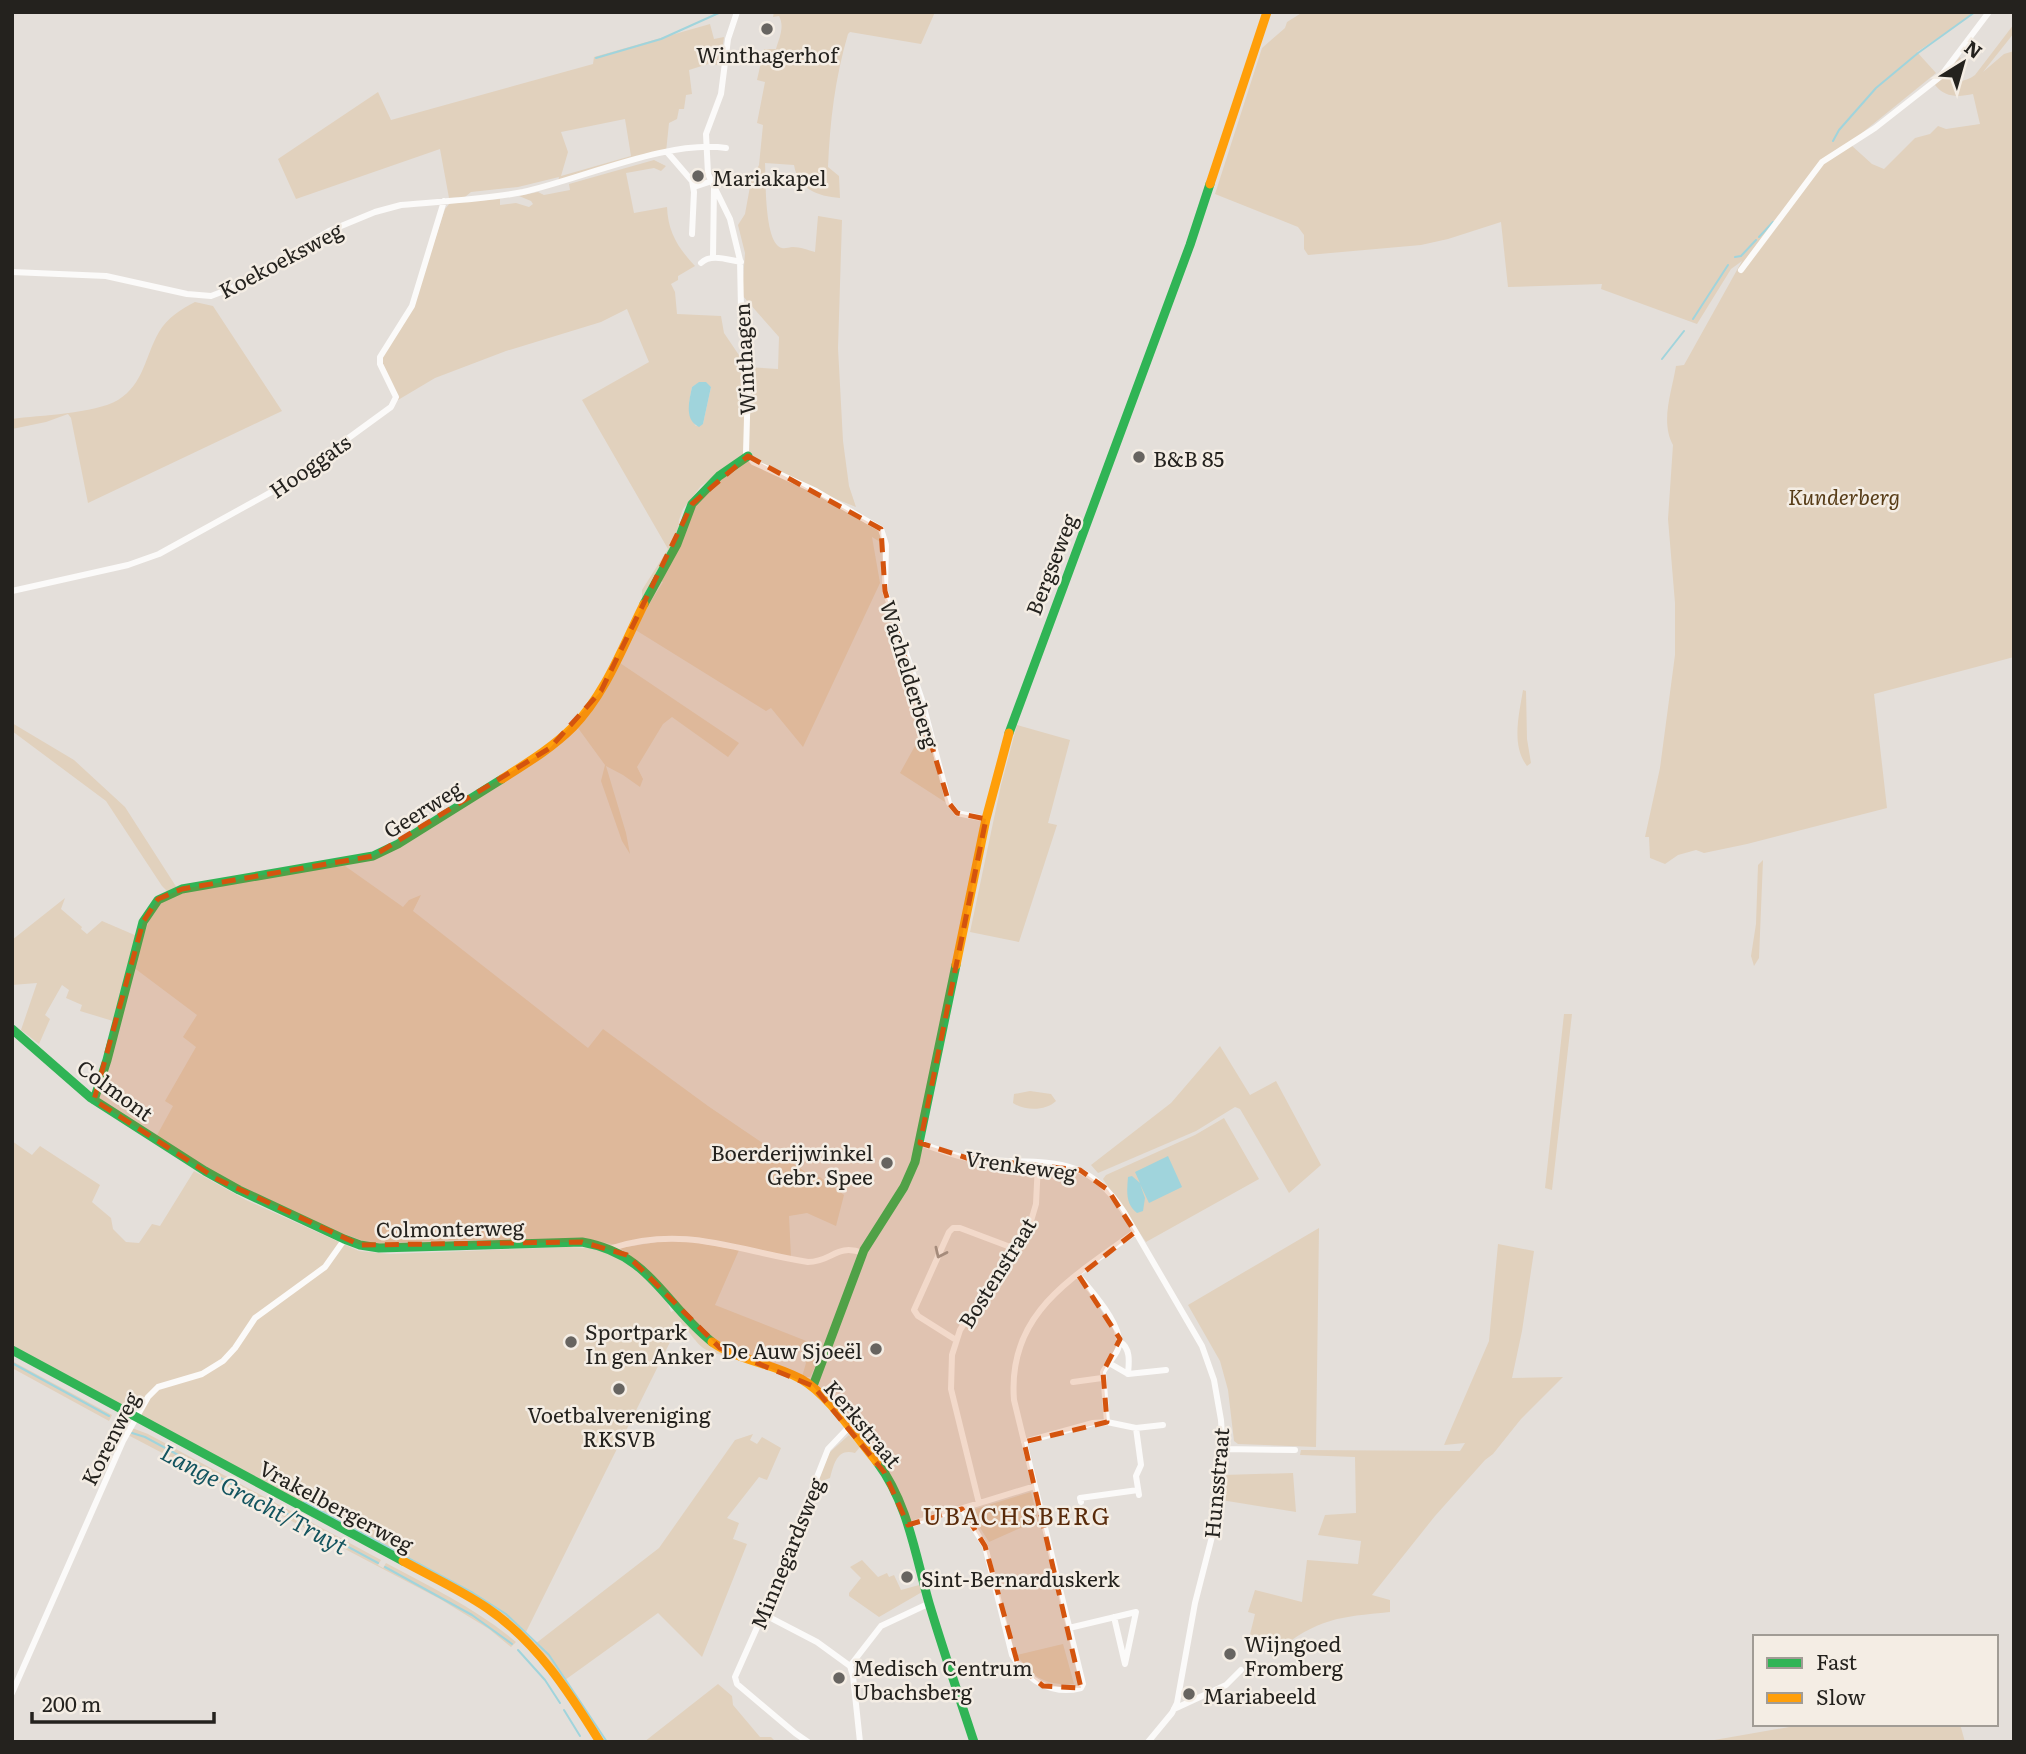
<svg xmlns="http://www.w3.org/2000/svg" width="2026" height="1754" font-family="Literata,serif">
  <style>
    .green { fill: #e1d1bd; fill-rule: evenodd }
    .water { fill: #a0d4dc }
    .lines { fill: none; stroke-linecap: round; stroke-linejoin: round }
    .stream { stroke: #a0d4dc; stroke-width: 2 }
    .street { stroke: #fbfaf9; stroke-width: 6 }
    .fast { stroke: #30b455; stroke-width: 9 }
    .slow { stroke: #ff9f0a; stroke-width: 9 }
    .oneway { stroke: #9a9996 }
    .marked { fill: #d4540e; fill-opacity: 0.2; stroke: #d4540e; stroke-width: 5; stroke-dasharray: 14 9; stroke-linejoin: round }
    .poi-dot { fill: #676460; stroke: #f4ede4; stroke-width: 2.5 }
    .labels { text-anchor: middle; dominant-baseline: central; stroke-width: 5; stroke-linejoin: round; paint-order: stroke }
    .poi-label { font-size: 21px; fill: #24221e; stroke: #f4ede4; text-anchor: start }
    .street-label { font-size: 21px; fill: #24221e; stroke: #f4ede4 }
    .park-label { font-size: 21px; font-style: italic; fill: #573c17; stroke: #f4ede4 }
    .water-label { font-size: 23px; font-style: italic; fill: #13545f; stroke: #f4ede4 }
    .quarter-label { font-size: 24px; letter-spacing: 2px; fill: #592b0b; stroke: #f4ede4 }
  </style>
  <rect width="100%" height="100%" fill="#e4dfda"/>
  <path class="green" d="M774,12h161l-14,32 -71,-12 -2,2c-13,44 -18,87 -20,133l11,9 1,22c-23,-2 -42,-9 -46,-33l-29,-2c1,16 -1,81 17,85 3,1 7,-1 11,-1 7,0 15,3 22,5l3,-36 24,4 -4,128 5,93 6,45 7,21 -45,-18 70,39 1,15 -10,-6 8,46 -77,164 -32,-39 -5,3 -132,-82 29,-47 -4,-3 31,-66 18,-32 -7,5 -18,23 -4,11 -1,15 -36,63v-8l26,-41 -86,-149 67,-38 -22,-53 -26,13 -95,29 -71,27 -37,22 -17,-35 3,-13 27,-40 34,-103 5,-6 50,-4v6l16,-2 13,4 4,-3 -2,-3 -12,-5 19,-4 6,3 26,-5 -1,-6 85,-24 12,6 -5,5 -7,-3 -28,5 8,40 33,-6c1,25 11,41 28,59l-17,10v4l-7,4 4,8 2,22 44,2 3,17 23,34 31,2 1,-32 -37,-42 3,-42 -7,-28 7,-11 6,-33 8,-16 4,-40 -6,-2 8,-41 -8,-2 7,-31h12c3,-11 9,-22 3,-33l-6,1zM700,382l11,5 -8,37 -7,2c-10,-12 -7,-24 -4,-39z
    M1303,12h673l-59,40 19,21 -74,60 -11,12 21,19 12,5 31,-31 15,-4 8,-8 8,3 34,-5 -7,-30c-14,3 -28,4 -38,-9l25,-28 2,5 -14,16c10,5 19,3 27,-3l39,-51v9l-31,39 21,-18 10,-3v606l-140,37 13,114 -140,36 -43,9 -8,-3 -18,5 -13,9 -15,-6 -1,-21h-4l15,-69 15,-113v-52l-7,-84 5,-74c-13,-23 -1,-54 3,-79l8,-1 58,-104 -11,8 -34,55 -96,-35 1,-5 -94,3 -7,-65 -53,17 -27,6 -113,10 -4,-6v-14l-6,-8 -83,-33 47,-146 23,-20 2,-6z
    M710,24l4,15 10,-2 -4,28 -12,-1 -19,6 3,24 -6,1 -2,14h-5l-2,10 -8,4 -3,29 -108,30 1,-5 -41,10 -47,5 -6,5 -16,1 -9,-49 -144,50 -18,-40 100,-67 13,28 202,-56 1,-7zM625,119l6,37 -70,20 7,-24 -7,-20z
    M195,302l18,4 69,105 -194,92 -17,-85 -3,-4 -22,8 -34,7v-10c28,-4 82,-5 106,-19 26,-16 27,-44 41,-68 8,-14 22,-23 36,-30z
    M617,661l122,82 -11,14 -56,-40 -9,7 -26,43 6,12 -3,8 -17,-12 -17,-9 20,67 4,21 -8,-13 -21,-60 4,-16 -27,-37z
    M1523,690l3,1 1,48 4,24 -4,3c-16,-21 -8,-51 -4,-76z
    M12,723l62,37 51,47 52,81 168,-22 58,41 6,-7 12,-5 -8,16 175,137 15,-19 105,77 102,69 10,2 24,18 -8,31 -29,-13 -18,3 2,42 -90,-20 -18,-2 -66,9 -25,-5h-135l-80,3 -13,-2 -31,-11 -91,-41 -86,-52 17,-31 -8,-5 31,-54 -13,-10 14,-22 -64,-48 19,-55 19,-17 -9,-9 -56,-85 -94,-70z
    M1017,725l53,15 -22,83 9,2 -38,117 -49,-10 31,-147z
    M926,726l19,76 -45,-29z
    M1763,860l-4,98 -5,8 -3,-10 5,-32 2,-59z
    M65,898l-4,11 21,18 -1,2 6,5 15,-13 35,15 -24,85 -33,-10 2,-6 -16,-7 3,-8 -7,-5 -17,30 5,4 -11,25 -18,-14 16,-47 -25,2v-45z
    M1564,1014h8l-20,176 -7,-2z
    M1220,1046l30,49 26,-14 45,84 -32,28 -49,-84 -5,-2 -39,24 -98,42 -7,-8 80,-62z
    M1030,1091l21,3 5,7c-10,10 -31,10 -43,2l1,-9z
    M1224,1118l35,61 -113,63 -43,-63 3,-4 89,-40z
    M12,1141l20,14 8,-9 60,39 -8,17 19,16 2,11 13,13 13,1 13,-19 8,2 34,-55 52,29 113,51 31,3 178,-7 33,2 17,6 21,16 29,33 3,8 4,-2 48,45c-25,-3 -27,-17 -43,-33l-155,312 -22,-18 -360,-198 -4,-10 -7,3 -120,-64z
    M1319,1228l-3,219 -78,-3 -4,-3 -6,-51 -8,-29 -32,-56z
    M676,1239l63,11 -24,55 109,43 -14,29h-8l4,-14 -5,-14 -14,-3 -1,3 -10,-1 -9,16 -50,-21 -97,-95z
    M1498,1244l36,7 -12,80 -10,47 51,-1 -42,42 -28,35 -8,6 -50,56 -63,79 18,5v12c-51,5 -72,6 -114,40l-11,-13 -19,12 9,-37 -7,-2 7,-22 47,12 5,-42 51,4 3,-23 -43,-6 7,-20 31,-2 -1,-56 -55,-2 1,-5 159,1 5,-8 -21,2 45,-104z
    M12,1361l100,54 -3,6 -97,-53z
    M132,1428l16,6 233,126 -3,5 5,3 3,-5c45,24 91,46 130,79l-5,5 -22,-18 -49,-30 -312,-164z
    M753,1434l-3,6 7,4 5,-7 19,11 -14,32 -8,-3 -32,41 12,5 -6,16 14,5 -45,113 -44,-44 -93,67 -30,-36 124,-96 76,-108z
    M849,1435l11,12 -5,6c-18,-5 -21,11 -25,25l-8,3 -3,-2 10,-26z
    M1293,1473l3,39 -75,-12 2,-25z
    M1031,1492l7,28 -49,22 -12,-19 4,-3 -3,-4 -4,2 -2,-8z
    M862,1560l16,17 9,-4 2,4 5,-2 7,15 18,-5 3,7 -43,25 -30,-21v-3l12,-15 -11,-11z
    M1063,1644l11,40c-28,2 -42,-7 -57,-29z
    M718,1684l14,12 1,9 27,32h11l5,5h-132z
    M1806,1724h154l5,18h-262z"/>
  <path class="water" d="M699,382h7l5,5 -8,37 -4,3c-15,-7 -10,-26 -7,-40z
    M1168,1156l14,31 -33,16 -9,-19 5,14 -2,13 -6,2c-12,-9 -10,-23 -9,-36l4,-1 8,7 -5,-11z"/>
  <g class="lines">
    <path class="stream" d="M596,58l65,-19 60,-27
      M1833,141l6,-11 37,-42 42,-35 57,-41
      M1759,237l14,-15
      M1735,257l6,-1 15,-16
      M1693,319l35,-54
      M1662,359l22,-28
      M12,1363l97,53
      M132,1433l13,4 233,126
      M304,1502l169,91 33,21 43,41 58,87
      M385,1567l87,48 40,29
      M518,1650l27,30 15,23
      M564,1710l16,26"/>
    <path class="street" d="M737,12l-9,27 -7,55 -15,40 2,40 22,45 10,41 1,49 7,74 -2,70 7,9 63,29 65,38 5,16 -1,46 37,109 27,103 8,10 29,6
      M667,152l25,29 2,11 -2,42
      M694,187l18,-6
      M713,257l1,-71
      M701,263c10,-10 27,-3 40,-1
      M1741,270l81,-108 53,-34 65,-51 49,-65
      M12,272l94,4 81,18 24,2 21,-8 97,-57 46,-19 26,-7c41,-4 82,-5 122,-13 58,-13 147,-53 203,-44
      M12,591l116,-26 31,-11 125,-69 107,-78 5,-10 -16,-33v-7l32,-51 32,-105
      M920,1143c15,5 31,12 47,15 67,10 114,-13 157,54l78,134 12,34 7,40 2,29 -7,72 -21,82 -18,100 -5,10 -24,29
      M612,1248c74,-23 125,3 196,14 24,0 28,-19 55,-9
      M1079,1276c12,15 47,52 39,73 -3,8 -11,15 -15,23l4,50
      M956,1340l-38,-24 -4,-6 35,-78 4,-4h7l53,20
      M1120,1342c11,6 9,21 8,32
      M1109,1363l19,11 38,-4
      M1073,1382l29,-4
      M1136,1428l5,37 -5,11 3,19
      M1024,1442l69,-19 14,-1 29,6 27,-3
      M1223,1449l72,1
      M1081,1502l-1,-4 58,-8
      M979,1503l-28,-114 1,-34 8,-25 71,-109 5,-17 2,-41
      M962,1509l23,37 27,109c15,25 39,41 69,33l2,-4 -69,-284c-7,-88 59,-122 121,-168
      M908,1525l127,-39
      M763,1614l54,28 33,24
      M1069,1628l67,-16 -11,52 -11,-47
      M850,1666l31,-40 49,-23
      M850,1666l3,10 7,66
      M12,1693l111,-252 25,-44 10,-10 44,-13 21,-13 12,-13 20,-30 70,-51 17,-24
      M1174,1709l52,-24 15,-15
      M808,1742l-13,-9 -58,-49 -2,-7 28,-63 65,-165 20,-21"/>
    <path class="fast" d="M644,604l33,-60 15,-40 27,-28 29,-20
      M1009,733l181,-488 20,-61
      M12,1029l79,69 114,73 34,19 105,49 16,6 19,3 203,-6c69,12 81,61 130,100
      M94,1100l13,-40 36,-138 15,-22 24,-11 191,-33 25,-12 104,-65
      M12,1350l391,211
      M813,1386l51,-136 40,-63 11,-25 41,-197
      M877,1462c31,41 38,92 52,141 14,47 30,93 45,139"/>
    <path class="slow" d="M1210,184l57,-172
      M502,779c25,-16 50,-31 71,-52 33,-34 50,-81 71,-123
      M956,965l30,-146 23,-86
      M712,1342c27,19 60,21 89,37 27,15 55,58 76,83
      M403,1561c27,15 58,29 84,47 50,34 82,84 113,134"/>
  </g>
  <defs><path id="oneway-chevron" d="M-2-3.5L2.5 0L-2 3.5" fill="none" stroke-width="1.6" stroke-linecap="round" stroke-linejoin="round" transform="scale(1.75)"/></defs>
  <use class="oneway" href="#oneway-chevron" transform="translate(940 1253) rotate(115)"/>
  <path class="marked" d="M748,456l133,73 4,62 64,212 8,10 29,6 -66,324 47,15 113,12 28,20 27,42 -56,44 41,63 -17,33 4,50 -83,20 57,246 -38,-2 -25,-21 -33,-119 -23,-37 -54,16 -24,-53 -71,-86 -93,-38 -93,-93 -45,-13 -222,3 -143,-66 -123,-79 49,-178 15,-23 24,-10 191,-33 177,-108 51,-57 91,-187z"/>
  <g class="poi-dot">
    <circle cx="767" cy="29" r="7"/>
    <circle cx="698" cy="176" r="7"/>
    <circle cx="1139" cy="457" r="7"/>
    <circle cx="887" cy="1163" r="7"/>
    <circle cx="571" cy="1342" r="7"/>
    <circle cx="876" cy="1349" r="7"/>
    <circle cx="619" cy="1389" r="7"/>
    <circle cx="907" cy="1577" r="7"/>
    <circle cx="1230" cy="1654" r="7"/>
    <circle cx="839" cy="1678" r="7"/>
    <circle cx="1189" cy="1694" r="7"/>
  </g>
  <g class="labels">
    <g class="poi-label">
      <text x="767" y="53" text-anchor="middle">Winthagerhof</text>
      <text x="712" y="176">Mariakapel</text>
      <text x="1153" y="457">B&amp;B 85</text>
      <text x="873" y="1151" text-anchor="end">Boerderijwinkel<tspan x="873" dy="24">Gebr. Spee</tspan></text>
      <text x="585" y="1330">Sportpark<tspan x="585" dy="24">In gen Anker</tspan></text>
      <text x="862" y="1349" text-anchor="end">De Auw Sjoeël</text>
      <text x="619" y="1413" text-anchor="middle">Voetbalvereniging<tspan x="619" dy="24">RKSVB</tspan></text>
      <text x="921" y="1577">Sint-Bernarduskerk</text>
      <text x="1244" y="1642">Wijngoed<tspan x="1244" dy="24">Fromberg</tspan></text>
      <text x="853" y="1666">Medisch Centrum<tspan x="853" dy="24">Ubachsberg</tspan></text>
      <text x="1203" y="1694">Mariabeeld</text>
    </g>
    <g class="street-label">
      <text transform="translate(280 259) rotate(-28)">Koekoeksweg</text>
      <text transform="translate(743 359) rotate(-93)">Winthagen</text>
      <text transform="translate(309 465) rotate(-35)">Hooggats</text>
      <text transform="translate(1050 564) rotate(-69)">Bergseweg</text>
      <text transform="translate(911 674) rotate(73)">Wachelderberg</text>
      <text transform="translate(422 808) rotate(-32)">Geerweg</text>
      <text transform="translate(116 1089) rotate(36)">Colmont</text>
      <text transform="translate(1021 1164) rotate(8)">Vrenkeweg</text>
      <text transform="translate(450 1227) rotate(-1)">Colmonterweg</text>
      <text transform="translate(996 1272) rotate(-58)">Bostenstraat</text>
      <text transform="translate(864 1423) rotate(50)">Kerkstraat</text>
      <text transform="translate(109 1438) rotate(-63)">Korenweg</text>
      <text transform="translate(1215 1483) rotate(-85)">Hunsstraat</text>
      <text transform="translate(337 1505) rotate(28)">Vrakelbergerweg</text>
      <text transform="translate(786 1553) rotate(-68)">Minnegardsweg</text>
    </g>
    <g class="park-label">
      <text x="1844" y="495">Kunderberg</text>
    </g>
    <g class="water-label">
      <text transform="translate(255 1498) rotate(28)">Lange Gracht/Truyt</text>
    </g>
    <g class="quarter-label">
      <text x="1017" y="1514">UBACHSBERG</text>
    </g>
  </g>
  <rect width="2026" height="1754" fill="none" stroke="#24221e" stroke-width="28"/>
  <rect x="1753" y="1635" width="245" height="91" fill="#f4ede4" stroke="#a19c95" stroke-width="2"/>
  <rect x="1767" y="1658" width="35" height="10" fill="#30b455" stroke="#a19c95" stroke-width="2"/>
  <text x="1816" y="1670" font-size="21" fill="#24221e">Fast</text>
  <rect x="1767" y="1693" width="35" height="10" fill="#ff9f0a" stroke="#a19c95" stroke-width="2"/>
  <text x="1816" y="1705" font-size="21" fill="#24221e">Slow</text>
  <g transform="translate(1963 63) rotate(37)" stroke="#f4ede4" stroke-width="5" paint-order="stroke">
  <path d="M0-5L12 26L0 18L-12 26Z" fill="#24221e"/>
  <text y="-10" font-size="19" font-weight="bold" text-anchor="middle" fill="#24221e">N</text>
  </g>
  <path d="M32 1712v10h182v-10" fill="none" stroke="#24221e" stroke-width="3.5"/>
  <text x="42" y="1712" font-size="21" fill="#24221e" stroke="#f4ede4" stroke-width="5" paint-order="stroke">200 m</text>
</svg>
